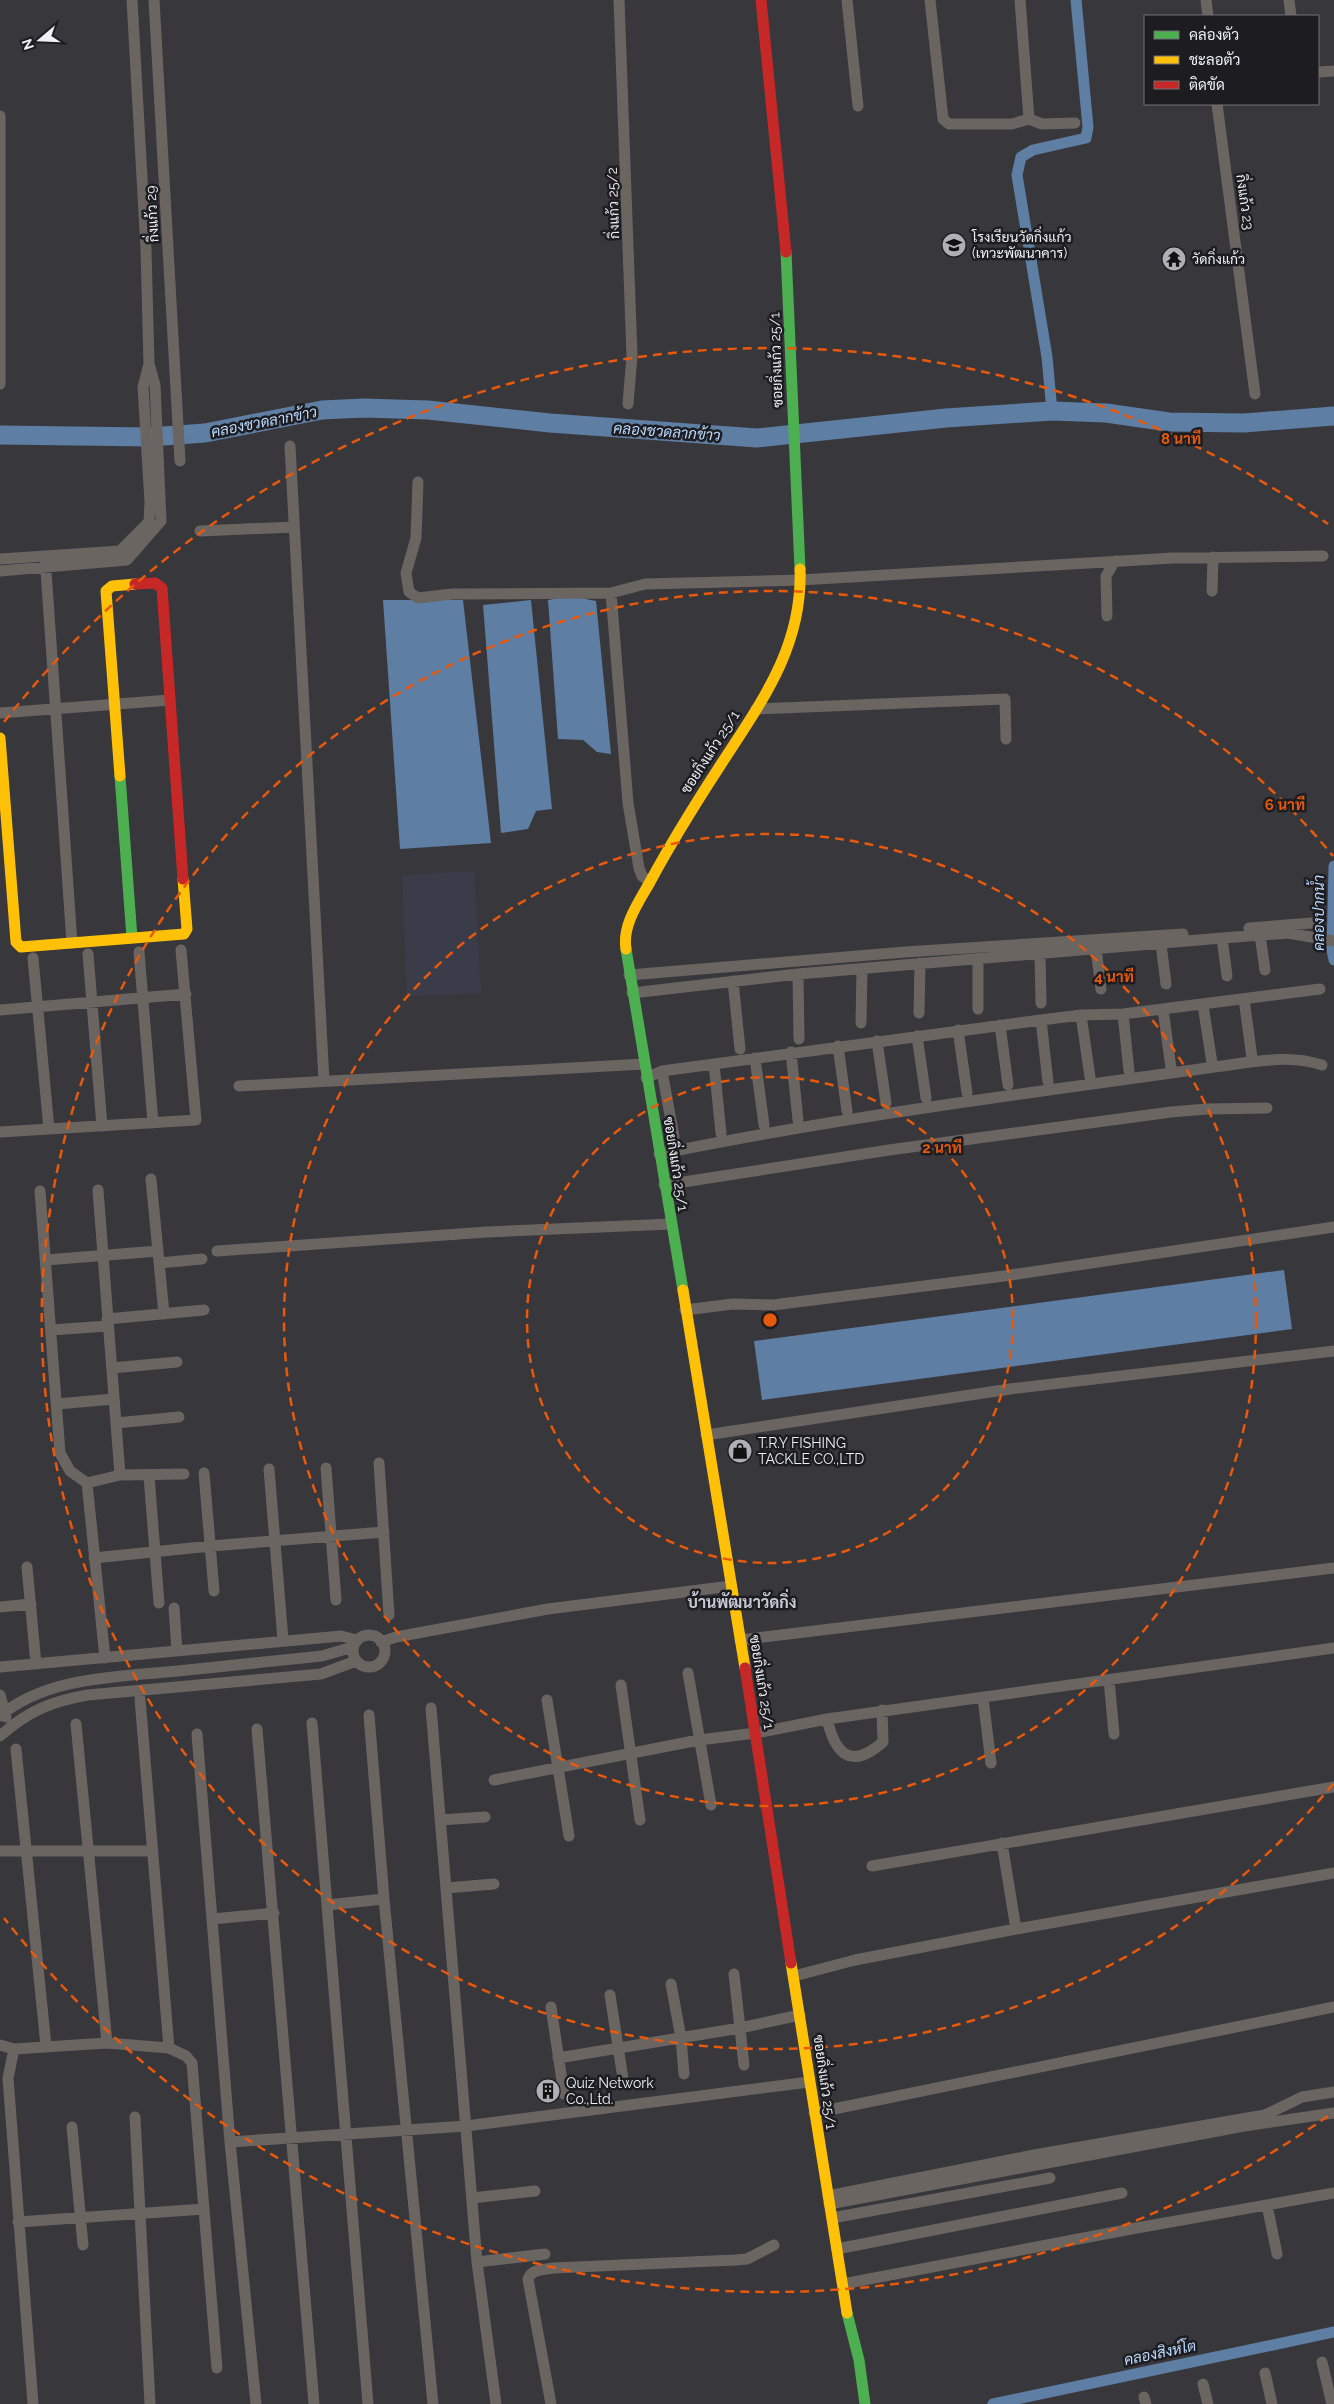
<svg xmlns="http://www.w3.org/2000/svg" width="1334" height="2404" font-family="Raleway,Sarabun,sans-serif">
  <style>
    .built { fill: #3b3c4a }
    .water { fill: #5f7ea4 }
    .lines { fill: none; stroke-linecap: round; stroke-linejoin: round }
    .canal { stroke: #5f7ea4; stroke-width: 11 }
    .river { stroke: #5f7ea4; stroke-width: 19 }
    .street { stroke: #6b6562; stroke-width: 11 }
    .fast { stroke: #4caf50; stroke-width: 11 }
    .slow { stroke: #ffc107; stroke-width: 11 }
    .jam { stroke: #c62828; stroke-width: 11 }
    .ring { fill: none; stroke: #e8590c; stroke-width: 2.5; stroke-dasharray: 9 6 }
    .labels { text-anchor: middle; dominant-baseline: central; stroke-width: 5; stroke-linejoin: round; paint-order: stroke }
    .street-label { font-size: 14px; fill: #eff0f6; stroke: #1d1d21 }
    .poi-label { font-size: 14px; fill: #eff0f6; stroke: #1d1d21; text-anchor: start }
    .water-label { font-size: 15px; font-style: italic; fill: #bad8fe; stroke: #1d1d21 }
    .quarter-label { font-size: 16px; font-weight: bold; fill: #c9cad6; stroke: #1d1d21 }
    .centre { fill: #e8590c; stroke: #1d1d21; stroke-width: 2.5 }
    .ring-label { font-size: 15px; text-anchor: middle; font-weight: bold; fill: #e8590c; stroke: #1d1d21; stroke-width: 5; stroke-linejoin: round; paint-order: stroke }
  </style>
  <rect width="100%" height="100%" fill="#37373c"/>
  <path class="built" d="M474,871l7,122 -74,3 -5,-121z"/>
  <path class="water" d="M570,596l26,5 15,153 -14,-2 -14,-12 -25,-1 -10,-139z
    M383,600h80l28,243 -91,6z
    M531,600l21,209 -16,2 -8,18 -27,4 -18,-228z
    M1284,1270l8,59 -530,71 -8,-59z"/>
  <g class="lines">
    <path class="canal" d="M1052,411l-5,-54 -30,-182 4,-18 12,-7 53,-12 2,-11 -12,-127
      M1334,866l-2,84 2,10
      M993,2404l341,-72"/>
    <path class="river" d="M0,435l150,2 55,-4 117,-23 42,-2 64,2 122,13 207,15 189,-20 106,-7 54,2 63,9 75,1 90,-7"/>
    <path class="street" d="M154,0l26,461
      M619,0l13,356 -4,48
      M847,0l11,106
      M930,0l13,119 6,5h63l17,-5 -9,-119
      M1206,0l2,16
      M1289,0l2,16
      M1318,72l16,-1
      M1217,104l38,290
      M0,116v268
      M1029,119l13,5 33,-1
      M290,446l34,635
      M418,482l-2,56 -10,35 3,19 9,6 34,-4 159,-1 34,-9 155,-4 373,-22 150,-2
      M200,531l94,-4
      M45,557l27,386
      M0,559l120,-8 29,-29 1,-20 -7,-115 6,-23
      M0,571l127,-11 34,-39 -6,-136 -6,-21 -3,-115 -14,-249
      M1212,591l1,-34
      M611,593l17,210 11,65 3,8 8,6
      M1107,616l-1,-40 9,-15
      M756,709l249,-10 1,40
      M0,713l170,-13
      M1249,928l63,-5
      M1260,935l5,35
      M1222,938l5,38
      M1161,944l5,40
      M1096,948l5,41
      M139,952l14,171
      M88,954l14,172
      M1040,954l1,49
      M33,958l16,171
      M978,959v50
      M798,974l1,65
      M629,975l276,-23 278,-18
      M733,981l7,68
      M632,993l166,-19 424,-36 66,-5 46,8
      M1244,999l8,59
      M1203,1005l9,58
      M1163,1009l8,59
      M0,1010l186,-16
      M919,1013l1,-50
      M1123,1014l6,57
      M1081,1015l9,62
      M1041,1020l7,62
      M861,1023l1,-54
      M1000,1025l8,60
      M958,1030l9,63
      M917,1036l9,62
      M877,1041l9,62
      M838,1046l9,65
      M791,1052l7,68
      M755,1058l9,67
      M714,1064l7,69
      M662,1071l12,66
      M646,1078l16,-7 379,-51 40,-5 42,-1 197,-25
      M239,1086l405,-22
      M0,1132l196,-12 -15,-170
      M659,1154c196,-40 394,-64 591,-92 26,-3 47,-5 72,3
      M151,1179l13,135
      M664,1185l225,-35 282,-38 36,-3 60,-1
      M98,1190l22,285
      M40,1191l20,262 10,18 17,12
      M217,1251l270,-19 184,-8
      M46,1260l112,-9
      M159,1263l43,-4
      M685,1310l48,-6 40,1 231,-29 330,-49
      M107,1319l97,-9
      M51,1330l57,-4
      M112,1368l65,-6
      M57,1404l57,-5
      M116,1423l63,-6
      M706,1435l304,-46 324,-38
      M379,1463l10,152
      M326,1468l10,132
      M269,1469l14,171
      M204,1473l10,118
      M149,1476l10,127
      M94,1558l117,-12 173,-14
      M27,1567l9,97
      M0,1607l31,-3
      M174,1608l3,43
      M353 1651a16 16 0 1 1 32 0a16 16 0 1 1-32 0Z
      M740,1640l594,-72
      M381,1642l15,-5 152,-28 183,-23
      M105,1658l-18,-175 33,-8 64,-1
      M0,1667l341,-31 16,4
      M688,1673l23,132
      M1109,1680l5,54
      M621,1685l19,135
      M0,1695l6,22
      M983,1698l8,65
      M140,1699l29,349
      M547,1700l22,136
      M431,1708l46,554 19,142
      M369,1715l15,184 49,505
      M0,1716c48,-40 120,-39 178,-45 48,-5 96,-10 144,-15l31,-9
      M827,1719c8,34 23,52 56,23l-1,-32
      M312,1723l56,681
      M76,1724l31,319
      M257,1729l57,675
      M197,1734l33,408 26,262
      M0,1736c28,-25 52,-35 88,-41l233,-21 35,-13
      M16,1749l30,297
      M494,1780l205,-40 57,-7 71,-14 507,-71
      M440,1820l45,-3
      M1002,1843l14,86
      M0,1851h152
      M872,1866l462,-79
      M446,1888l48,-4
      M327,1905l57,-6
      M213,1919l61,-6
      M734,1974l10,91
      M794,1976l61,-16 161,-31 318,-56
      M671,1984l10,54 3,36
      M610,1995l14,90
      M551,2007l13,87
      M0,2045l14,4 93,-6 62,5 17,8 6,7 25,305
      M14,2049l-6,29 25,326
      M558,2058l182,-30 60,-13
      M814,2113l520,-106
      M135,2117l15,287
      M72,2127l11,118
      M230,2142l236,-16 343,-44
      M828,2196l206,-41 231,-40 37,-18 32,-5
      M472,2198l63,-7
      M829,2204l415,-78 90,-13
      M1267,2205l10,49
      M832,2218l218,-40
      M18,2222l186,-13
      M837,2249l285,-56
      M477,2262l68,-8
      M843,2284l288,-55 203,-36
      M1322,2362l10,42
      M1265,2373l7,31
      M1203,2384l5,20
      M1144,2397l2,7
      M551,2404l-23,-125c4,-10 14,-9 25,-11l183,-8 11,-1 27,-14"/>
    <path class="fast" d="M786,252l14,317
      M120,776l12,162
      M626,949l57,341
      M847,2313l12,47 6,44"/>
    <path class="slow" d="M0,738l16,204 5,5 163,-13 3,-5 -4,-50
      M120,776l-14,-185 6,-5 23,-2
      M626,949c-4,-24 13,-47 24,-67 21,-39 44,-76 68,-113 41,-64 85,-120 82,-200
      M683,1290l62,378
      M791,1963l56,350"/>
    <path class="jam" d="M761,0l25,252
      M135,584l20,-1 7,5 21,291
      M745,1668l46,295"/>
  </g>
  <g class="ring">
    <circle cx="770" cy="1320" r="243"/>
    <circle cx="770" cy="1320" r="486"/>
    <path d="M1333 1784A729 729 0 1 1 1333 856"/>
    <path d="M1328 2116A972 972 0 0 1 4 1918M4 722A972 972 0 0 1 1328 524"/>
  </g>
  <defs>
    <symbol id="school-disc" viewBox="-11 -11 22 22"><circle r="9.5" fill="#afafb5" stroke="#1d1d21"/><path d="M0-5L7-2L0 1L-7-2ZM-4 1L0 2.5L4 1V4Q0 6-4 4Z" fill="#111"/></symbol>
    <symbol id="temple-disc" viewBox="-11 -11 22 22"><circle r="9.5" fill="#afafb5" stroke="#1d1d21"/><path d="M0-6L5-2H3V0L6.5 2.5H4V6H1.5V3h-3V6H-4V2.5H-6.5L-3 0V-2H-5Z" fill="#111"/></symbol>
    <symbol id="shop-disc" viewBox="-11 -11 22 22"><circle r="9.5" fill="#afafb5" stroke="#1d1d21"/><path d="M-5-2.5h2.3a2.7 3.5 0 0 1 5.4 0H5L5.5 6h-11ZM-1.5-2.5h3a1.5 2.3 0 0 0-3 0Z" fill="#111"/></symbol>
    <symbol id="building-disc" viewBox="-11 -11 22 22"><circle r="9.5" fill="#afafb5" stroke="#1d1d21"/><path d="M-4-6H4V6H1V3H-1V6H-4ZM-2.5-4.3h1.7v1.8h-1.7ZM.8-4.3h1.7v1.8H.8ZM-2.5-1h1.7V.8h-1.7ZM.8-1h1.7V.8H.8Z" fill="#111"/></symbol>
  </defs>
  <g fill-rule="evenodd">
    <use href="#school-disc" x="940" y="231" width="28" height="28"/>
    <use href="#temple-disc" x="1160" y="245" width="28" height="28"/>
    <use href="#shop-disc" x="726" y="1437" width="28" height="28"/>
    <use href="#building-disc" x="534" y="2077" width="28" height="28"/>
  </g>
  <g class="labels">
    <g class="street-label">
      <text transform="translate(1245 202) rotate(82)">กิ่งแก้ว 23</text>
      <text transform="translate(613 203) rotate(-92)">กิ่งแก้ว 25/2</text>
      <text transform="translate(152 214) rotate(-93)">กิ่งแก้ว 29</text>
      <text transform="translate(776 360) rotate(-92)">ซอยกิ่งแก้ว 25/1</text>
      <text transform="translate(710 752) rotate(-57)">ซอยกิ่งแก้ว 25/1</text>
      <text transform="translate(676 1164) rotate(81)">ซอยกิ่งแก้ว 25/1</text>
      <text transform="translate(762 1682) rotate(81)">ซอยกิ่งแก้ว 25/1</text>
      <text transform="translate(825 2082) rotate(82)">ซอยกิ่งแก้ว 25/1</text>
    </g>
    <g class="poi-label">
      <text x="972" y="237">โรงเรียนวัดกิ่งแก้ว<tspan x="972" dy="16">(เทวะพัฒนาคาร)</tspan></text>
      <text x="1192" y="259">วัดกิ่งแก้ว</text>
      <text x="758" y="1443">T.R.Y FISHING<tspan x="758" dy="16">TACKLE CO.,LTD</tspan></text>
      <text x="566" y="2083">Quiz Network<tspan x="566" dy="16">Co.,Ltd.</tspan></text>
    </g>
    <g class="water-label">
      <text transform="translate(264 422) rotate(-11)">คลองชวดลากข้าว</text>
      <text transform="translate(667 432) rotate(4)">คลองชวดลากข้าว</text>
      <text transform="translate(1319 913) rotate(-90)">คลองปากน้ำ</text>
      <text transform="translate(1160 2353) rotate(-12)">คลองสิงห์โต</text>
    </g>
    <g class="quarter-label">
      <text x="742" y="1602">บ้านพัฒนาวัดกิ่ง</text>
    </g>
  </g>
  <circle cx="770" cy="1320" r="8" class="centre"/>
  <g class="ring-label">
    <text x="1181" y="444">8 นาที</text>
    <text x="1285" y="810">6 นาที</text>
    <text x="1114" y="982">4 นาที</text>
    <text x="942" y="1153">2 นาที</text>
  </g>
  <rect x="1144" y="15" width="175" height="90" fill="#1d1d21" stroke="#717176"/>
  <rect x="1154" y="31" width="25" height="8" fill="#4caf50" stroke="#717176"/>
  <text x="1189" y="40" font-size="15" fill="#eff0f6">คล่องตัว</text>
  <rect x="1154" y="56" width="25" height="8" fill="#ffc107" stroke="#717176"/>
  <text x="1189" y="65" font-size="15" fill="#eff0f6">ชะลอตัว</text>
  <rect x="1154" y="81" width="25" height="8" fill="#c62828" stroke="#717176"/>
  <text x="1189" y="90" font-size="15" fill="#eff0f6">ติดขัด</text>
  <g transform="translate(40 40) rotate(251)" stroke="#1d1d21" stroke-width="4" paint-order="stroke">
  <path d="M0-4L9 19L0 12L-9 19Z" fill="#eff0f6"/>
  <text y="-8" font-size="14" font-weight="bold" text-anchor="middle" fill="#eff0f6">N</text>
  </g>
</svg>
